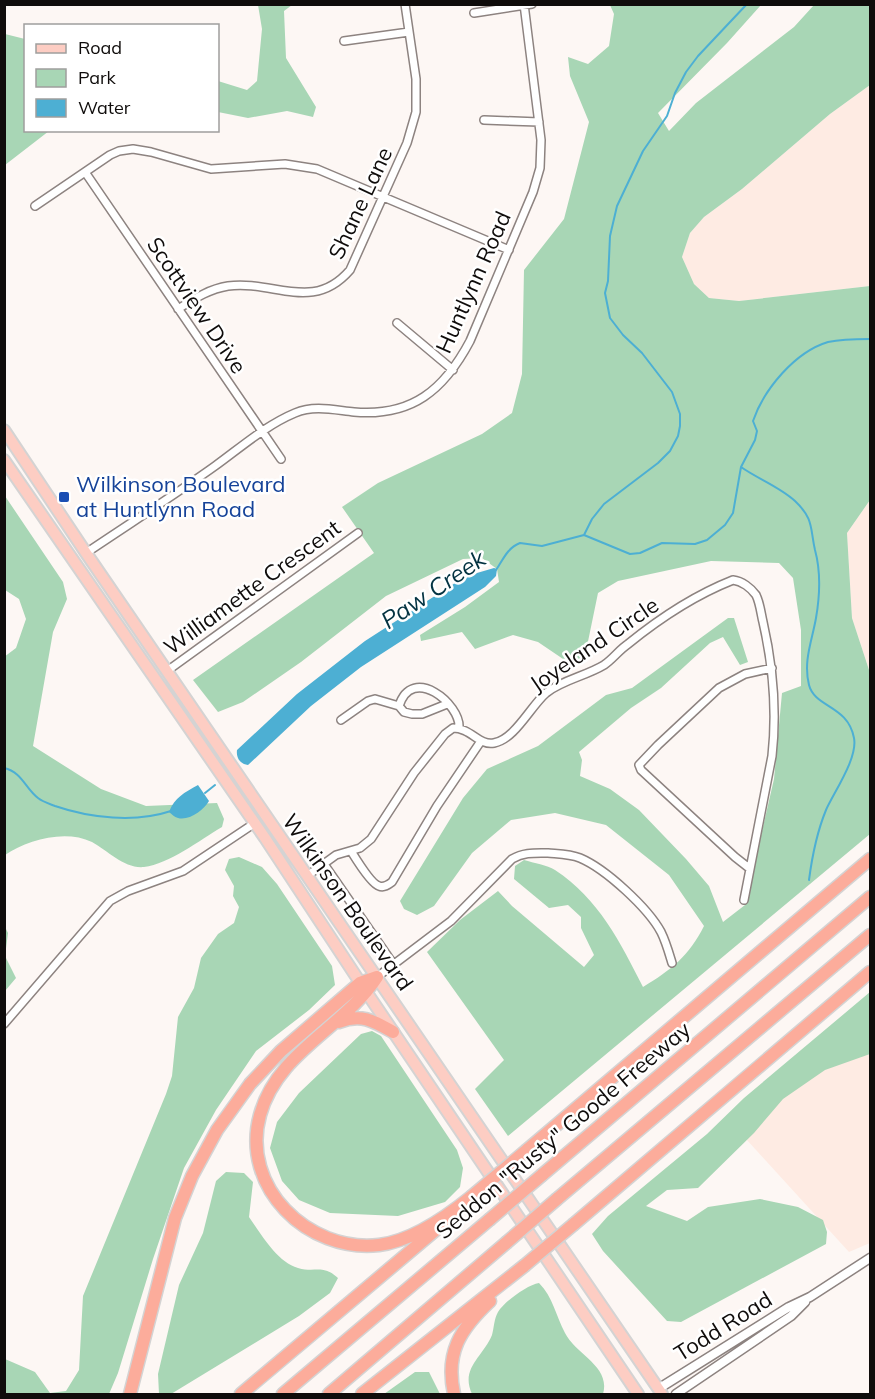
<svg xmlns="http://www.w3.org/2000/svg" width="875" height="1399" font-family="Mulish,sans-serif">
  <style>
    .built { fill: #feebe3 }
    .green { fill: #a8d6b5 }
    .water { fill: #4dafd3 }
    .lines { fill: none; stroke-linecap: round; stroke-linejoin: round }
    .stream { stroke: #4dafd3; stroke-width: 2 }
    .minor-casing { stroke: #8d8380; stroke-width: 10 }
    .tertiary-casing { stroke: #8d8380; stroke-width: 11 }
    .primary-casing { stroke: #d4d3d3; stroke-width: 14 }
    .motorway-casing { stroke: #d4d3d3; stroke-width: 15 }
    .minor { stroke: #fff; stroke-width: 7 }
    .tertiary { stroke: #fff; stroke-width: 8 }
    .primary { stroke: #fdcdc3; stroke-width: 10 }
    .motorway { stroke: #fcac9b; stroke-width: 12 }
    .motorway-bridge-casing { stroke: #d4d3d3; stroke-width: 15; stroke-linecap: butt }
    .motorway-bridge { stroke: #fcac9b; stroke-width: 12 }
    .transit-dot { fill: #1a4fb4; stroke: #fff; stroke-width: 2 }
    .labels { text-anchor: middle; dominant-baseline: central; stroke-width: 5; stroke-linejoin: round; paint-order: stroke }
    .street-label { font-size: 22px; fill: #0f0c0b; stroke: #fff }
    .transit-label { font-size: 22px; fill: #164399; stroke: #fff; text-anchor: start }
    .water-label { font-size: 24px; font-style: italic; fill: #033241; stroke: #fff }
  </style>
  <rect width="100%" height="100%" fill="#fdf7f4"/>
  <path class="built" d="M870,85v201l-131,15 -30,-3 -15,-14 -12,-27 8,-24 14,-16 38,-28 88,-75z
    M870,500v173l-18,-55 -5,-85z
    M870,1017v226l-21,9 -113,-124z"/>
  <path class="green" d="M258,5h34l-8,6 2,47 30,49 -3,10 -26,-6 -39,7 -30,-6v-31l29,9 10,-9 5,-52z
    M610,5h151l-34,38 -69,70 11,18 27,-28 98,-76 20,-22h56v80l-40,29 -88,75 -38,28 -14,16 -8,24 12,27 15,14 30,3 131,-15v214l-23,33 5,85 18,55v161l-362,302 -33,-47 29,-29 -77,-108 33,-32 38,-29 14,15 72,61 10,-12 -13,-27v-11l-13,-12 -19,3 -35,-29 1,-13 9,-6c10,3 23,5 31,10 44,29 65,72 88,117 28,-17 46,-31 61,-61l-35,-51 -63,-50 -51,-12 -44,7 -39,33 -38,53 -17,9 -13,-6 -4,-8 63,-103 24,-29 51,-23 68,-51 26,-7 96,-70h6l14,44 -8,3 -17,-28 -13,6 -49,45 -30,20 -52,44 3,8 -2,16 30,13 29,21 47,49 23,27 14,36 22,-17 29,-126 8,-86 19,-7v-56l-8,-52 -14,-15 -68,-2 -93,20 -20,12 -13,63 -16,7 -31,-21 -25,-7 -38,14 -13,-17 -41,9 -1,-6 45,-28 34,-25 -2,-13 -15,-11 -19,1 -77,37 -85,66 -58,40 -25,10 -25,-32 181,-127 -32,-46 36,-24 104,-49 30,-21 10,-39 2,-104 40,-51 25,-97 -19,-46 -2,-19 20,7 21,-18 5,-32z
    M5,34l20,5 1,91 23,1 -44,34z
    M5,496l58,86 4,17 -14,33 -20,114 68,43 45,17 71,-3 7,16 -2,8c-22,13 -53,37 -78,40 -19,2 -36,-16 -52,-25 -27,-13 -65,-2 -87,13l-1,-198 12,-9 10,-29 -7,-20 -14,-9z
    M239,857l23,10 15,17 55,82 3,19 -26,25 -53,41 -40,59 -32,58 -31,91 -35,114 -9,21h-104v-35l30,13 15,21 16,-2 13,-21 4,-74 83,-202 6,-18 6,-59 16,-29 7,-30 17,-24 16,-11 5,-16 -6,-11 1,-10 -9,-16 4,-11z
    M4,925l4,8 -3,23 11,22 -11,13z
    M870,992v62l-45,16 -42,29 -29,34 -56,55 -31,2 -21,16 41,15 21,-14 52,-8 38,8 25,13 4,12 -1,12 -145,78 -14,-1 -64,-70 -11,-17 16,-18 99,-82 37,-36z
    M372,1031l9,5 76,114 6,18 -3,19 -15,15 -47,14 -68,-3 -31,-13 -17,-19 -12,-33 7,-26 22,-29 62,-59z
    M226,1172l18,1 9,9 -4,35c12,17 28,45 49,51 17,5 25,-4 40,10l-8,15 -31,23 -128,78h-12l-1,-20 21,-89 24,-52 13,-52z
    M539,1283c14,14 17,33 26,50 11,22 46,33 38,61h-131c-12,-26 11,-37 20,-59 2,-7 2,-16 6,-23 6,-10 29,-27 41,-29z
    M415,1372h14l11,22h-56z"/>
  <path class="water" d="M494,568l3,1 -1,7 -11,11 -124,80 -50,39 -63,59c-8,-1 -12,-7 -11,-15l60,-56 68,-53 90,-58 22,-10z
    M198,785l11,16c-5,9 -20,20 -31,17 -4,-1 -6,-4 -9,-6 6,-15 15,-19 29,-27z"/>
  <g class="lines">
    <path class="stream" d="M741,467c17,12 39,20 54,34 19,18 15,27 20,49 6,22 5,45 1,68 -4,23 -13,43 -7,67 6,23 39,20 45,53 4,20 -20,54 -28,72 -9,22 -14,47 -17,70
      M584,535l8,-16 12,-15 54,-41 12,-12 8,-15 2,-10v-12l-8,-22 -30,-39 -19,-18 -13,-17 -5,-25 3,-12 2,-45 7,-30 26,-55 24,-35 8,-23 11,-21 12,-16 49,-52
      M496,570c7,-10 11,-22 24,-27l22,3 42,-11 46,19 10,-1 22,-10 33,1 12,-4 18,-15 8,-12 8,-46 14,-27 2,-9 -4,-10c11,-32 42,-69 75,-79 14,-3 29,-3 42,-3
      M4,768c18,4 21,20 34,30 5,4 12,6 17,8 35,12 80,17 116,5
      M205,793l10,-8"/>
    <defs>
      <path id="minor" d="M474,13l58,-9
        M344,41l65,-9
        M484,120l55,2
        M85,172l196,287
        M35,206l75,-51 9,-4 14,-2 18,3 60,17 74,-5 32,5 192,81
        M178,309c16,-10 31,-20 50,-23 46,-6 85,27 122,-16l57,-127 9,-31v-33l-11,-75
        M397,323l56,47
        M86,553c43,-29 87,-57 129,-87 25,-18 51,-41 80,-53 19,-8 39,-3 59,-1 58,5 90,-22 116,-71l63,-149 7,-24 1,-28 -17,-136
        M167,671l191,-138
        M399,706c13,-42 62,-2 60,22
        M341,720l27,-19 7,-2 24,7 5,6 8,2h10l25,-10
        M351,851c5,8 20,33 28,35 5,2 9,-1 13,-4l45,-76 44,-65
        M324,864l70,101
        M749,868l-14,-11 -94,-87 -2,-5 19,-20 61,-57 26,-14 27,-6
        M307,876l29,-21 24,-7 11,-9 43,-66 31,-39 8,-6c18,0 26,18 41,15 21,-4 36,-36 52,-50 16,-13 40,-17 58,-28 9,-6 15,-15 24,-21 32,-26 67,-49 105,-64 9,1 18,8 23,15 4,8 5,19 7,27 10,44 14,89 9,134l-28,144
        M377,977l74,-56 61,-62c12,-7 23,-6 36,-6 11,1 22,1 32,5 26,11 68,50 81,74 5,10 8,21 11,31
        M4,1024l106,-123 18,-10 55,-20 72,-48"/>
      <path id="tertiary" d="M658,1389l131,-82 21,-10 60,-39
        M676,1394l115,-78 14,-14"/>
      <path id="primary" d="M4,430l82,123 576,841
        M4,460l261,378 102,155 271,401"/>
      <path id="motorway" d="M377,977c-33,51 -100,75 -117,138 -20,72 48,138 119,130 33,-4 66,-27 92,-48
        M339,1022c22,-9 35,-1 54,10
        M527,1150l343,-291
        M542,1175l328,-278
        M557,1199l313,-264
        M574,1224l296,-252
        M130,1394l45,-176 17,-42 25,-46 33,-46 31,-33 79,-68 17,-6
        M241,1394l204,-172
        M283,1394l206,-174
        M329,1394l177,-151
        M362,1394l162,-128
        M454,1394c-9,-41 6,-65 36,-93"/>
    </defs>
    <use href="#minor" class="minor-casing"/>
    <use href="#tertiary" class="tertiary-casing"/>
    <use href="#primary" class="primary-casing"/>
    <use href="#motorway" class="motorway-casing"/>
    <use href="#minor" class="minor"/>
    <use href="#tertiary" class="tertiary"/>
    <use href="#primary" class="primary"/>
    <use href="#motorway" class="motorway"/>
    <defs>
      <path id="motorway-bridge" d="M471,1197l56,-47
        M489,1220l53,-45
        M506,1243l51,-44
        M524,1266l50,-42"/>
    </defs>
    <use href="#motorway-bridge" class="motorway-bridge-casing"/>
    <use href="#motorway-bridge" class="motorway-bridge"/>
  </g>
  <rect class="transit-dot" x="58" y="491" width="12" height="12" rx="3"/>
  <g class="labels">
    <g class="street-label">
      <text transform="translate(360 203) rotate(-65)">Shane Lane</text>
      <text transform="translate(473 282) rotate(-66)">Huntlynn Road</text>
      <text transform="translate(197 305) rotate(56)">Scottview Drive</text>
      <text transform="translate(252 587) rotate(-36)">Williamette Crescent</text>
      <text transform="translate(594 644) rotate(-34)">Joyeland Circle</text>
      <text transform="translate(348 902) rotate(55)">Wilkinson Boulevard</text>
      <text transform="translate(563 1130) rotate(-40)">Seddon "Rusty" Goode Freeway</text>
      <text transform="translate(723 1326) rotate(-32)">Todd Road</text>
    </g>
    <g class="transit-label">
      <text x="76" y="484">Wilkinson Boulevard<tspan x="76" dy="25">at Huntlynn Road</tspan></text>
    </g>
    <g class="water-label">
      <text transform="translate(433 589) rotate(-34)">Paw Creek</text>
    </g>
  </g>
  <rect width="875" height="1399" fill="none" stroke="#0f0c0b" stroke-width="12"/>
  <rect x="24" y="24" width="195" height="108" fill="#ffffff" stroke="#9f9e9d" stroke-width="1.5"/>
  <rect x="36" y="44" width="30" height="9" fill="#fdcdc3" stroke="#9f9e9d" stroke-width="1.5"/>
  <text x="78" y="54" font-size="18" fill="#0f0c0b">Road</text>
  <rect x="36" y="69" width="30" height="18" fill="#a8d6b5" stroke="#9f9e9d" stroke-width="1.5"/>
  <text x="78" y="84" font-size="18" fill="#0f0c0b">Park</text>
  <rect x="36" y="99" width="30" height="18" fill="#4dafd3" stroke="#9f9e9d" stroke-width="1.5"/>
  <text x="78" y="114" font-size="18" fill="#0f0c0b">Water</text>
</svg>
